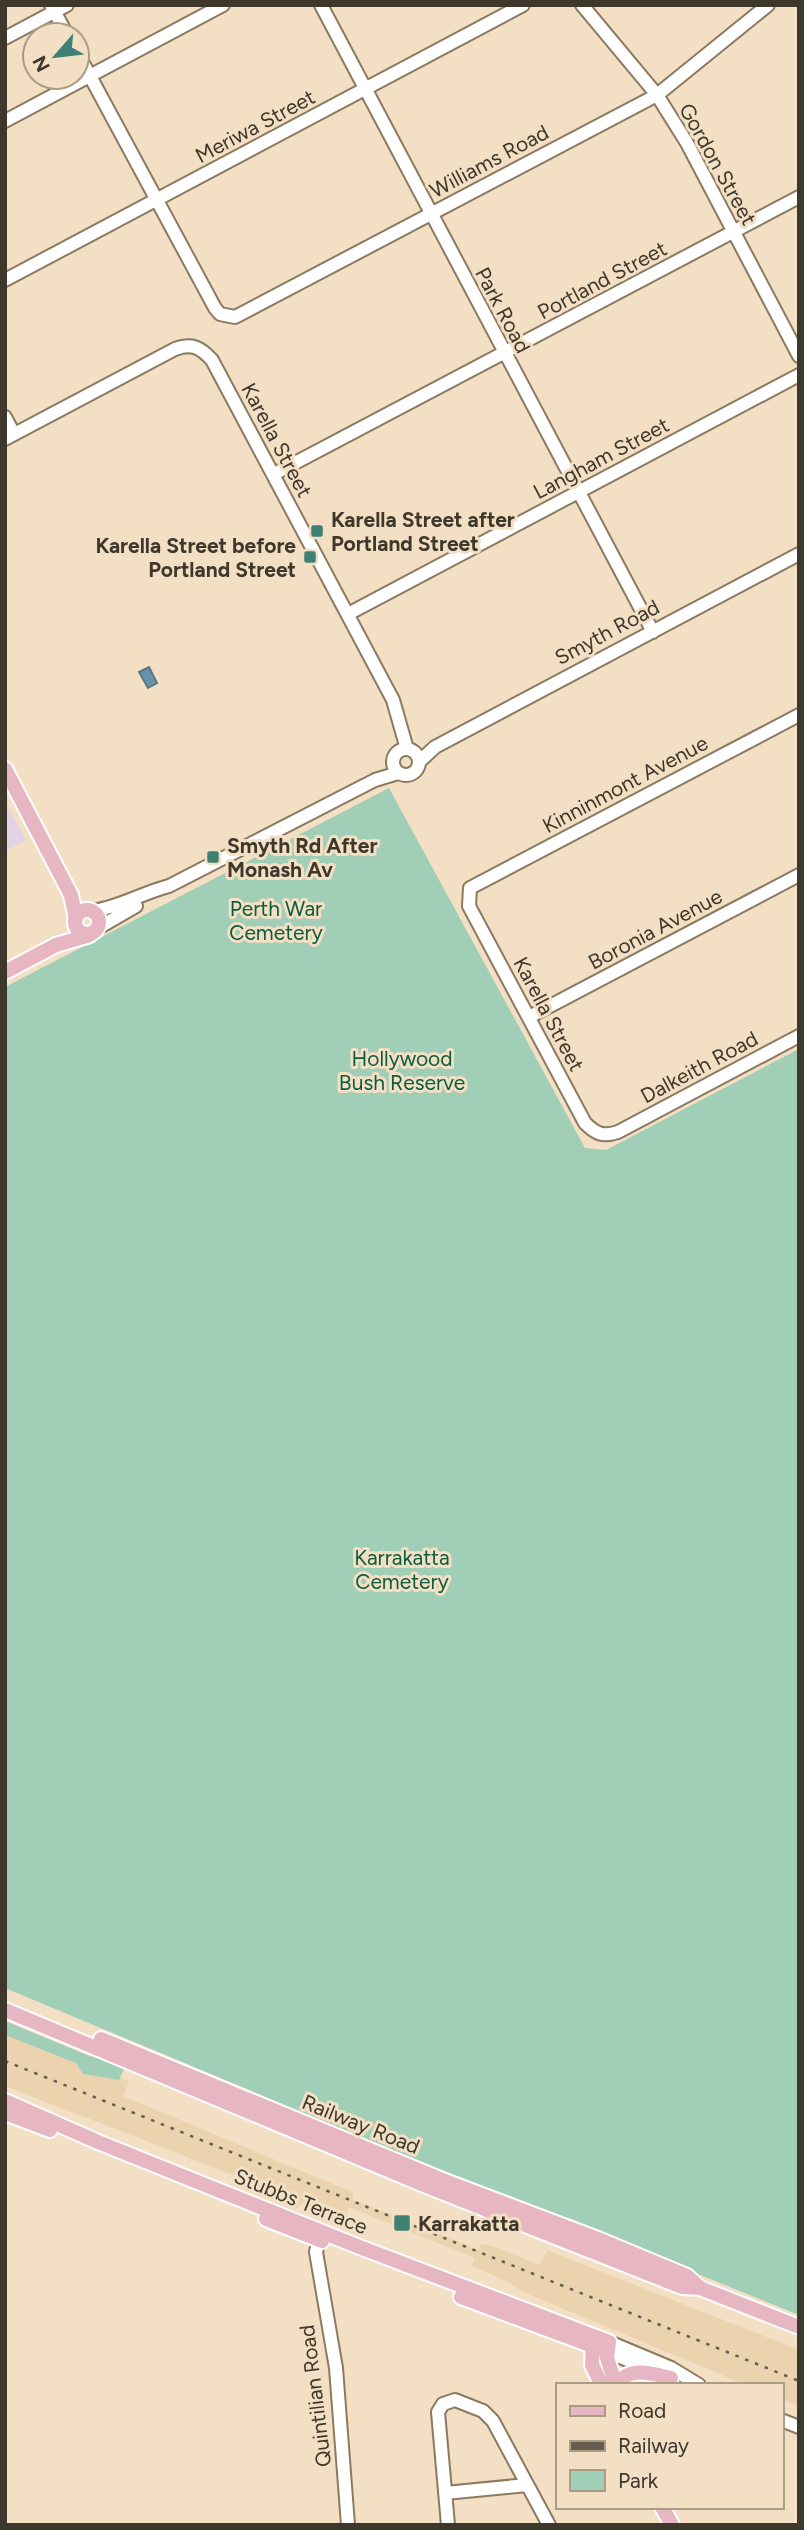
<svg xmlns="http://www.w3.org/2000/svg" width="804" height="2530" font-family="Figtree,sans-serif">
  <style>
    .built { fill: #ebd3b0 }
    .education { fill: #e2d3e5 }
    .green { fill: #a0ceb6 }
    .water { fill: #6792ab; stroke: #5b7785; stroke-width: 2 }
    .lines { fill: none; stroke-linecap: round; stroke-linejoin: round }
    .minor-casing { stroke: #8b7a60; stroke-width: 16 }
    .major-casing { stroke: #fff; stroke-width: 18 }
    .minor { stroke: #fff; stroke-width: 12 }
    .major { stroke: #e6b7c2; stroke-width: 14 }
    .rail { stroke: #675d4e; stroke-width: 2.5; stroke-dasharray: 3.5 7; stroke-linecap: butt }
    .poi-dot { fill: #3e8073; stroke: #f3dfc3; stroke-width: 2.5 }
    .labels { text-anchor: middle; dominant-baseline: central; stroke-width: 6; stroke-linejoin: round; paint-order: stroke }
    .street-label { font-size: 21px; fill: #3e372b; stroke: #f3dfc3 }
    .poi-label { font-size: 21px; font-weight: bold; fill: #3e372b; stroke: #f3dfc3; text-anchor: start }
    .park-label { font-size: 21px; fill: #095c3d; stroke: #f3dfc3 }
  </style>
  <rect width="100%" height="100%" fill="#f3dfc3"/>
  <path class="built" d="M5,2031l124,50 -6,15 231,97 -2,6 126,51 3,-6 11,2 48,19 7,-15 252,100v56l-18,-7v-14h-35l-223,-93 -13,-9 -38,-17 3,-8 -126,-51 -3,7 -37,-15 -14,10 -36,-24 -254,-99z"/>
  <path class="education" d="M5,801l21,39 -21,11z"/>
  <path class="green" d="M389,788l196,360 21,2 193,-101v1266l-370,-150 -424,-177v-1001z
    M5,2021l82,34 38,12 -6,13 -36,-6 -7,-11 -71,-28z"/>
  <path class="water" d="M149,667l8,16 -9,5 -9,-16z"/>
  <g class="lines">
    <defs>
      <path id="minor" d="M51,5l16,30
        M321,5l332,627
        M582,5l75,90 30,48 112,213
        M5,38l62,-33
        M77,52l138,256 5,6 15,3 422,-222 111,-90
        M5,121l218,-116
        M5,280l518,-275
        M5,417l9,17
        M5,439l170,-90c17,-6 25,-2 37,11l181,340 14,49
        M274,474l525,-277
        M348,614l451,-239
        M799,715l-329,173 -1,18 116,217c11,11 18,14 33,9l181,-96
        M393 762a13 13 0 1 1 26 0a13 13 0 1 1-26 0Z
        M419,762l16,-15 364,-193
        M93,911c27,-4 49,-18 76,-25l206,-106 23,-7
        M98,928l38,-22
        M529,1017l270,-142
        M321,2231l-5,21 20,116 12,157
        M609,2342l62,26 28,17
        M606,2351l48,20
        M781,2420l18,7
        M445,2493l82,-8
        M448,2525l-10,-113 5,-8 12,-4 28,11 10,10 56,104"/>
      <path id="major" d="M5,769l66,126 5,24
        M75 922a12 12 0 1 1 24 0a12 12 0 1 1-24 0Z
        M5,972l51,-27 34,-10
        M5,2010l419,175 258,102 18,1 99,39
        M101,2039l344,142 153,58 89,37 13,12
        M5,2101l93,41 264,106 247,94 -2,16 9,27
        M5,2113l45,17
        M266,2219l56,22
        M461,2297l145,54
        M593,2339l-1,26 10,20
        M618,2385c10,-20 35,-11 53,-7
        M662,2507l10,18"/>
    </defs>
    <use href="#minor" class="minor-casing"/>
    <use href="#major" class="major-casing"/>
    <use href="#minor" class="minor"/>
    <use href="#major" class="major"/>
    <path class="rail" d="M5,2061l794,320"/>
  </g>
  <g class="poi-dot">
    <rect x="310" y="524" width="14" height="14" rx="3.5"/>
    <rect x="303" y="550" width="14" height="14" rx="3.5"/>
    <rect x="206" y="850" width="14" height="14" rx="3.5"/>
    <rect x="393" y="2214" width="18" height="18" rx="3.5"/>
  </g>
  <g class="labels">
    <g class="street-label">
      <text transform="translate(255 126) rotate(-28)">Meriwa Street</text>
      <text transform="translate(489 161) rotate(-28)">Williams Road</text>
      <text transform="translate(718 164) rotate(61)">Gordon Street</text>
      <text transform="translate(602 280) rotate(-28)">Portland Street</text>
      <text transform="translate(503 310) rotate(62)">Park Road</text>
      <text transform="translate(277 440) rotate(62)">Karella Street</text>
      <text transform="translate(601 458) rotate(-28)">Langham Street</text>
      <text transform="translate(607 632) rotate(-28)">Smyth Road</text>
      <text transform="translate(625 784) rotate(-28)">Kinninmont Avenue</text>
      <text transform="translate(655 929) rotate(-28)">Boronia Avenue</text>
      <text transform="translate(549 1014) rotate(62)">Karella Street</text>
      <text transform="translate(699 1067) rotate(-28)">Dalkeith Road</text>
      <text transform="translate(361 2124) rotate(22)">Railway Road</text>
      <text transform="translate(301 2201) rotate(22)">Stubbs Terrace</text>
      <text transform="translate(315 2396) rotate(-97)">Quintilian Road</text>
    </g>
    <g class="poi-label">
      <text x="331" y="519">Karella Street after<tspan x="331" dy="24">Portland Street</tspan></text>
      <text x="296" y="545" text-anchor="end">Karella Street before<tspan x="296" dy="24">Portland Street</tspan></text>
      <text x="227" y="845">Smyth Rd After<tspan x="227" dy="24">Monash Av</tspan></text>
      <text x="418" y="2223">Karrakatta</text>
    </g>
    <g class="park-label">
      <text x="276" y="908">Perth War<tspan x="276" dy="24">Cemetery</tspan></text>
      <text x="402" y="1058">Hollywood<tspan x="402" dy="24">Bush Reserve</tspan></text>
      <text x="402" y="1557">Karrakatta<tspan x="402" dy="24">Cemetery</tspan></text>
    </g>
  </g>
  <rect width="804" height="2530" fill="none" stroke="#3e372b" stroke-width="14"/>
  <rect x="556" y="2383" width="228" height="126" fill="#f3dfc3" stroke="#ab9c86" stroke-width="2"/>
  <rect x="570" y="2406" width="35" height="10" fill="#e6b7c2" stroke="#ab9c86" stroke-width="2"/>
  <text x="618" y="2418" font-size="21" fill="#3e372b">Road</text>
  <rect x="570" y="2441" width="35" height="10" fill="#675d4e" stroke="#ab9c86" stroke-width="2"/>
  <text x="618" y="2453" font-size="21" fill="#3e372b">Railway</text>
  <rect x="570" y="2470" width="35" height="21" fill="#a0ceb6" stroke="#ab9c86" stroke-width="2"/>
  <text x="618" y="2488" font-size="21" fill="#3e372b">Park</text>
  <g transform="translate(56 56) rotate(242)"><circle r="33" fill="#f3dfc3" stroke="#ab9c86" stroke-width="2"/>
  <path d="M0-5L12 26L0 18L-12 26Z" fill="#3e8073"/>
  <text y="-10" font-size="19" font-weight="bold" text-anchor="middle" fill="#3e372b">N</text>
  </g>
</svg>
